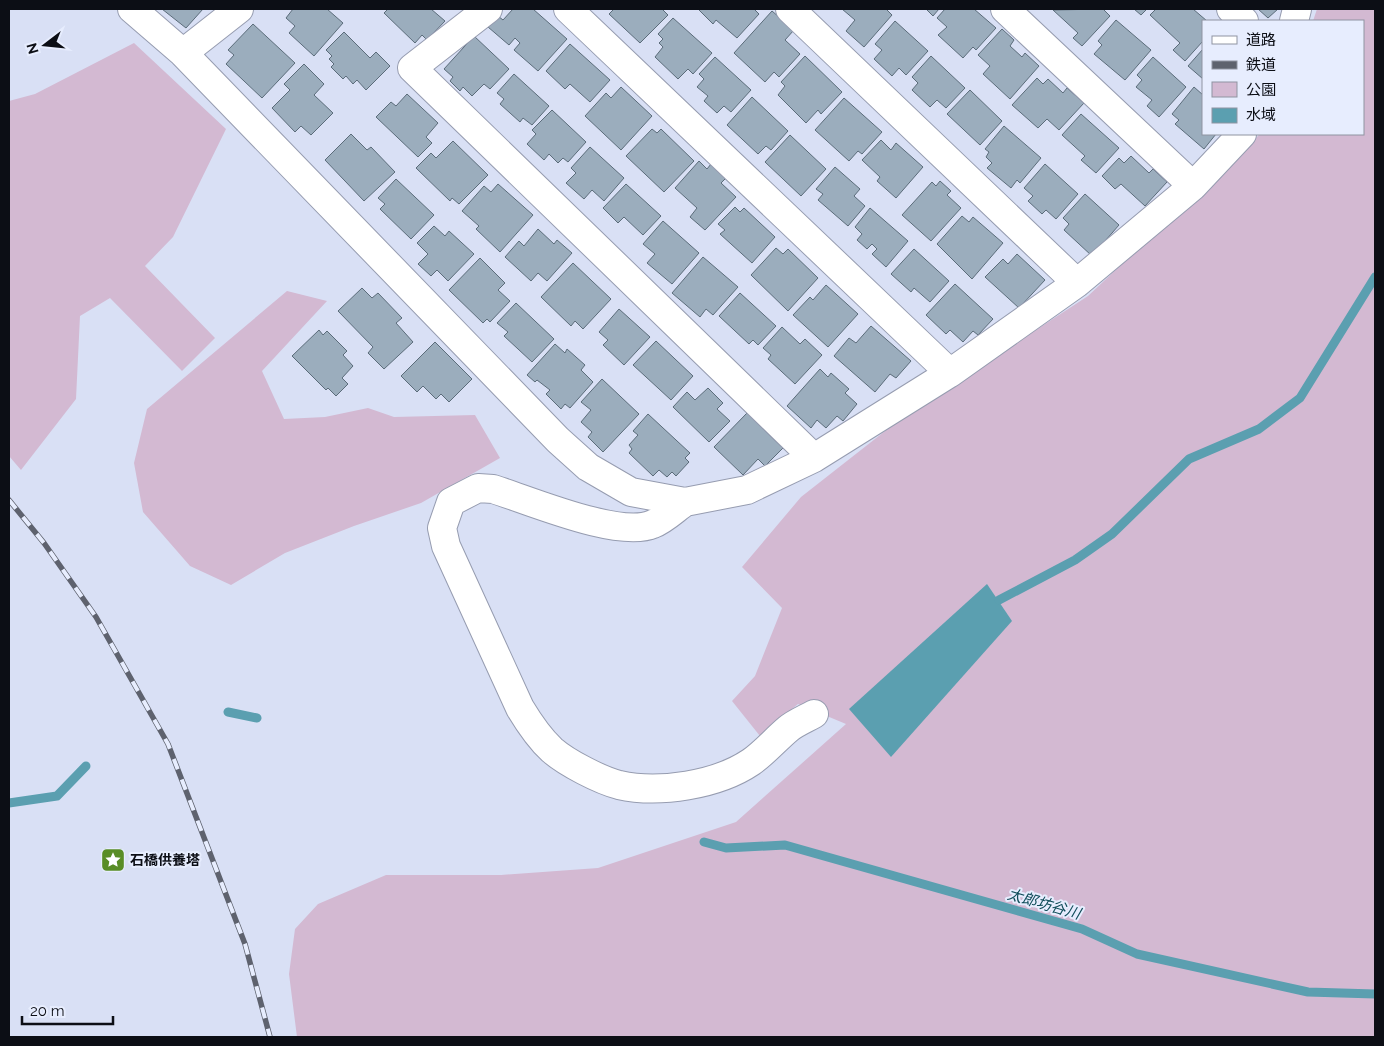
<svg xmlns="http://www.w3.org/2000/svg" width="1384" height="1046" font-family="Raleway,'Noto Sans JP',sans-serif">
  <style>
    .green { fill: #d3b9d2 }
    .water { fill: #5b9fb0 }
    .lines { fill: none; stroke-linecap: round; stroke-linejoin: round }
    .stream { stroke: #5b9fb0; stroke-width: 9 }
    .building { fill: #9badbd; stroke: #5b6c7a }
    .minor-casing { stroke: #969cb0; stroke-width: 30 }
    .minor { stroke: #fff; stroke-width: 28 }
    .rail-casing { stroke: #5e626e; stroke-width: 5.5 }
    .rail { stroke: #e7edfe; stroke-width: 4; stroke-dasharray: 11; stroke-linecap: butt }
    .labels { text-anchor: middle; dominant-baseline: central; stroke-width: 4; stroke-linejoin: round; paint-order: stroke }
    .poi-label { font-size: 14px; font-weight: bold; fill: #0c0e15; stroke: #e7edfe; text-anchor: start }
    .water-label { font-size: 15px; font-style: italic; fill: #114d5a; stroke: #e7edfe }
  </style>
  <rect width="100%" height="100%" fill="#d9e0f5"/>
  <path class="green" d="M1317,9h58v1028h-1078l-8,-63 6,-45 23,-25 68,-29h115l97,-7 138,-46 110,-98 -48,-20 -38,32 -28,-35 23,-25 27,-68 -40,-41 59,-70 102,-80 185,-121 172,-162h103v-113h-50z
    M134,43l92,86 -53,108 -28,29 70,72 -33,33 -72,-73 -30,18 -4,83 -55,71 -12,-14v-355l26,-7z
    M287,291l40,10 -65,70 22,48 41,-2 43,-9 26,9 81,-2 25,43 -79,45 -67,23 -69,27 -54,32 -41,-19 -47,-54 -9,-49 13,-54z"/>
  <path class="water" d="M987,584l25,37 -121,136 -42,-48z"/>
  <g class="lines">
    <path class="stream" d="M999,600l76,-40 37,-26 77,-75 70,-30 41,-31 75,-121
      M228,712l29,6
      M9,803l48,-7 29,-30
      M704,842l22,6 59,-3 297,84 55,25 171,38 67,2"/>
  </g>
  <path class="building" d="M162,9h41l-17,19z
    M293,9h34l16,14 -29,33 -25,-23 6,-7 -9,-8z
    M388,9h43l14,12 -18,19 -5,-5 -7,8 -31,-30z
    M513,9h20l34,30 -29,32 -24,-21 6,-7 -5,-5 -6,7 -21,-18 10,-11 5,4z
    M614,9h48l6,6 -28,28 -31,-29z
    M698,9h56l5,5 -22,24 -21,-18 -3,4z
    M842,9h44l6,6 -28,32 -18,-16 9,-11z
    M926,9h13l-6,7z
    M945,9h29l22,19 -20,22 -3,-3 -10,11 -25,-23 9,-8 -10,-9z
    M1103,9l7,7 -28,30 -9,-8 5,-5 -25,-23z
    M1134,9h13l-6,6z
    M1156,9h37l14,12h-4v20l-18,20 -12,-11 7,-7 -30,-28z
    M1258,9h20l-10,9z
    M772,11l22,19 -9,10 15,14 -21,23 -5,-5 -9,10 -31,-29z
    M673,18l39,35 -19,21 -5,-5 -10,10 -23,-22 8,-10 -4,-4 4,-4 -5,-5z
    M1116,20l35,30 -26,30 -31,-26 8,-9 -4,-4z
    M895,21l33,30 -22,24 -7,-7 -7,8 -18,-17 8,-9 -7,-6z
    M253,24l42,39 -33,35 -36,-34 8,-9 -6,-5z
    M1002,29l12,11 -4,6 12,11 3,-4 14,13 -29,33 -27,-25 7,-8 -12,-11z
    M344,32l26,26 6,-6 14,14 -24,24 -9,-10 -4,4 -7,-8 -3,3 -12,-12 3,-3 -5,-5 3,-3 -6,-6z
    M474,36l35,33 -19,20 -6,-5 -12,12 -9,-9 -3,4 -10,-10 3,-4 -9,-8z
    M570,44l40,36 -20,22 -20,-18 -5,5 -19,-18z
    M1203,49v30l-15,-13z
    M805,56l37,36 -21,22 -3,-4 -12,13 -28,-28 7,-9 -4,-4z
    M931,56l34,32 -19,20 -9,-8 -7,7 -18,-17 6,-7 -6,-6z
    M715,57l36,33 -20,22 -7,-6 -7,7 -13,-12 4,-5 -11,-9 7,-8 -5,-5z
    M1153,57l33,30 -27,30 -12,-11 5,-6 -16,-13 6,-7 -5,-5z
    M304,64l20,20 -10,11 19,18 -22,22 -10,-9 -6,6 -23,-24 18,-18 -6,-6z
    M514,74l35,32 -17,19 -9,-7 -3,4 -20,-18 4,-5 -7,-6z
    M1037,78l6,6 5,-5 15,14 4,-5 17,15 -25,27 -12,-11 -9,9 -26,-23z
    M621,87l31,29 -31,34 -36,-34 21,-23 5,5z
    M1194,87l9,8v39h13l-12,15 -29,-25 4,-4 -7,-6z
    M970,90l32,31 -22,24 -33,-31z
    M407,94l31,29 -12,14 6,6 -14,14 -42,-40 15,-15 5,4z
    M752,97l36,34 -17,19 -5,-4 -8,8 -31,-29z
    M844,98l38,34 -20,22 -4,-3 -9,10 -34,-31z
    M552,110l34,32 -18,20 -5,-4 -5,5 -9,-9 -5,6 -17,-16 9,-10 -4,-4z
    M1081,114l38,34 -23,25 -15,-13 4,-4 -23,-21z
    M1004,126l37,32 -21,25 -3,-3 -6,8 -24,-20 5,-5 -6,-6 3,-5 -4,-3z
    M652,129l5,4 4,-4 33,32 -30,31 -38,-36z
    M351,134l16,16 4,-3 24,25 -31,29 -39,-41z
    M790,135l36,34 -25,27 -36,-34z
    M881,140l10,10 5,-7 27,24 -27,31 -19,-17 3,-4 -18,-17z
    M453,141l35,34 -29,29 -7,-6 -2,3 -34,-33 15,-15 5,5z
    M590,147l34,31 -20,23 -12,-11 -8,9 -18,-16 10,-10 -5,-5z
    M1131,156l18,17 4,-4 14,13 -22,24 -24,-22 -6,5 -13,-13 17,-18 5,5z
    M699,161l8,8 4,-5 15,14 -5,5 15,14 -31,33 -15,-13 7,-9 -22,-20z
    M1045,164l33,30 -22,25 -10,-9 -4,4 -14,-13 5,-5 -9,-8z
    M835,167l25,22 -6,7 11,10 -17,20 -30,-26 5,-6 -7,-5z
    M396,179l38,36 -23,24 -31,-30 5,-5 -7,-6z
    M940,181l11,10 -4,4 14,13 -30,33 -29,-26 30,-33 4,4z
    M498,184l35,31 -33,37 -24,-23 3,-3 -17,-15 22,-25 7,6z
    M626,184l35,32 -18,19 -19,-18 -6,6 -15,-15z
    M1085,194l34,31 -27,31 -28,-26 5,-6 -6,-6z
    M735,207l5,5 4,-4 31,29 -23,26 -32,-29 5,-4 -7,-6z
    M870,208l38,33 -22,26 -14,-13 5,-5 -5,-5 -5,5 -10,-9 5,-6 -7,-7z
    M962,216l7,6 4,-5 30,26 -31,36 -35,-35z
    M663,221l36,32 -27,31 -25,-21 8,-9 -12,-10z
    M434,226l11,10 4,-5 25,23 -26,27 -11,-11 -6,6 -13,-12 10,-10 -11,-11z
    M538,229l16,15 3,-4 15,13 -25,28 -9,-8 -7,8 -26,-24 14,-16 5,5z
    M776,248l7,6 5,-5 30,29 -30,33 -37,-36z
    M914,249l35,32 -19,21 -16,-14 -3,4 -20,-18z
    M1017,254l28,26 -26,28 -34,-31 18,-18 5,5z
    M703,257l35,30 -25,28 -7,-6 -6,8 -28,-24z
    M480,258l25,25 -7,7 12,11 -20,21 -3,-3 -4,4 -34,-33z
    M573,263l38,36 -28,30 -8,-8 -4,5 -30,-29z
    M955,284l38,35 -15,16 -5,-4 -10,11 -13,-12 -4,4 -20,-19z
    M826,285l32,29 -30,33 -35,-32 17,-18 3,3z
    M362,288l10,10 6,-5 24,25 -6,5 17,19 -29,27 -16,-16 5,-6 -35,-36z
    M740,293l36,33 -18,19 -5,-5 -4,4 -30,-28z
    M516,303l38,36 -22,23 -28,-26 4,-4 -11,-9z
    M619,309l31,28 -26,28 -21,-20 5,-5 -9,-8z
    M871,326l40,35 -15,17 -6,-4 -15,18 -41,-36 15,-18 7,5z
    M782,327l18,17 5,-5 17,16 -27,29 -27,-25 3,-4 -8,-7z
    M319,330l4,5 4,-4 20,20 -4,4 10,11 -11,12 6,6 -12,12 -8,-8 -2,2 -34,-34z
    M656,341l37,35 -22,24 -38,-35z
    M435,342l37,37 -23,23 -8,-8 -5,5 -13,-13 -6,6 -16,-16z
    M555,344l10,9 2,-4 18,16 -4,5 12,12 -23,26 -5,-4 -4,5 -15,-15 4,-4 -13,-10 -2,2 -8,-7z
    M820,369l8,8 3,-4 18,16 -4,4 12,11 -14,17 -6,-5 -11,12 -9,-8 -6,8 -24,-22z
    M602,379l37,35 -36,38 -15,-15 4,-5 -11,-10 10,-12 -10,-8z
    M708,388l15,15 -6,6 13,12 -21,21 -36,-35 14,-15 8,8z
    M747,413l36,35 -18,18 -7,-7 -15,16 -29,-28z
    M648,414l42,39 -5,5 4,4 -13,14 -4,-4 -5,5 -8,-7 -6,6 -24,-23 3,-4 -3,-4 9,-10 -5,-4z"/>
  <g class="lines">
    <defs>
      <path id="minor" d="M132,9l51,44 375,387 30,27 43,25 54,10 62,-12 67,-32 136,-85 127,-90 116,-97 49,-52
        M488,9l-76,59 402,390
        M568,9l382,364
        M790,9l287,274
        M1005,9l188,177
        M1231,9l13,12
        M1294,21l3,-12
        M183,53l56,-44
        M685,502c-10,7 -21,18 -32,22 -34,15 -124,-24 -160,-35l-15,-1 -27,14 -9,26 4,18 74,162c9,15 19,30 32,42 15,13 48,30 67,35 40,9 98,0 132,-23 13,-9 24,-22 37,-33 7,-6 17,-10 26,-15"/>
    </defs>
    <use href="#minor" class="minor-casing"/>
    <use href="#minor" class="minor"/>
    <defs>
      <path id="rail" d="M9,500l35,43 52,74 72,127 77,200 25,93"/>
    </defs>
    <use href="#rail" class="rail-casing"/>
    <use href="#rail" class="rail"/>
  </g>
  <defs>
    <symbol id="sight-square" viewBox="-11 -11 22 22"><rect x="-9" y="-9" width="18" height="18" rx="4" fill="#598d26" stroke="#e7edfe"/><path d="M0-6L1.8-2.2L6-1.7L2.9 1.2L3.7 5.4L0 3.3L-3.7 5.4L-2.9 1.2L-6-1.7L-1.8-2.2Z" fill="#fff"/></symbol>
  </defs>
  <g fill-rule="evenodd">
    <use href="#sight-square" x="99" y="846" width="28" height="28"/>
  </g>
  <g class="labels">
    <g class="poi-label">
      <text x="130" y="860">石橋供養塔</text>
    </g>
    <g class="water-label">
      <text transform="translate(1044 904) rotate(16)">太郎坊谷川</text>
    </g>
  </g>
  <rect width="1384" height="1046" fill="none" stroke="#0c0e15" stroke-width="20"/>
  <rect x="1202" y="20" width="162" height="115" fill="#e7edfe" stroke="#8f94a1"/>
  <rect x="1212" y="36" width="25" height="8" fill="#ffffff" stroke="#8f94a1"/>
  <text x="1246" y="45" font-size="15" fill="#0c0e15">道路</text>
  <rect x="1212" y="61" width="25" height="8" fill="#5e626e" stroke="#8f94a1"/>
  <text x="1246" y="70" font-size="15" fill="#0c0e15">鉄道</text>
  <rect x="1212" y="82" width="25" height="15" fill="#d3b9d2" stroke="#8f94a1"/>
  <text x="1246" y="95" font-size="15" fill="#0c0e15">公園</text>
  <rect x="1212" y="108" width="25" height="15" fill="#5b9fb0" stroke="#8f94a1"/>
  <text x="1246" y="120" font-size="15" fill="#0c0e15">水域</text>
  <g transform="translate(45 45) rotate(254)" stroke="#e7edfe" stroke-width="4" paint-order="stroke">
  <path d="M0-4L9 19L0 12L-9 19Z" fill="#0c0e15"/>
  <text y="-8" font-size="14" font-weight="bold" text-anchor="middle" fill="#0c0e15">N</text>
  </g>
  <path d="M22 1016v8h91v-8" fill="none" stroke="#0c0e15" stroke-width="2.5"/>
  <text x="30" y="1016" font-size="15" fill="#0c0e15" stroke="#e7edfe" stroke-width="4" paint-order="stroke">20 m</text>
</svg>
